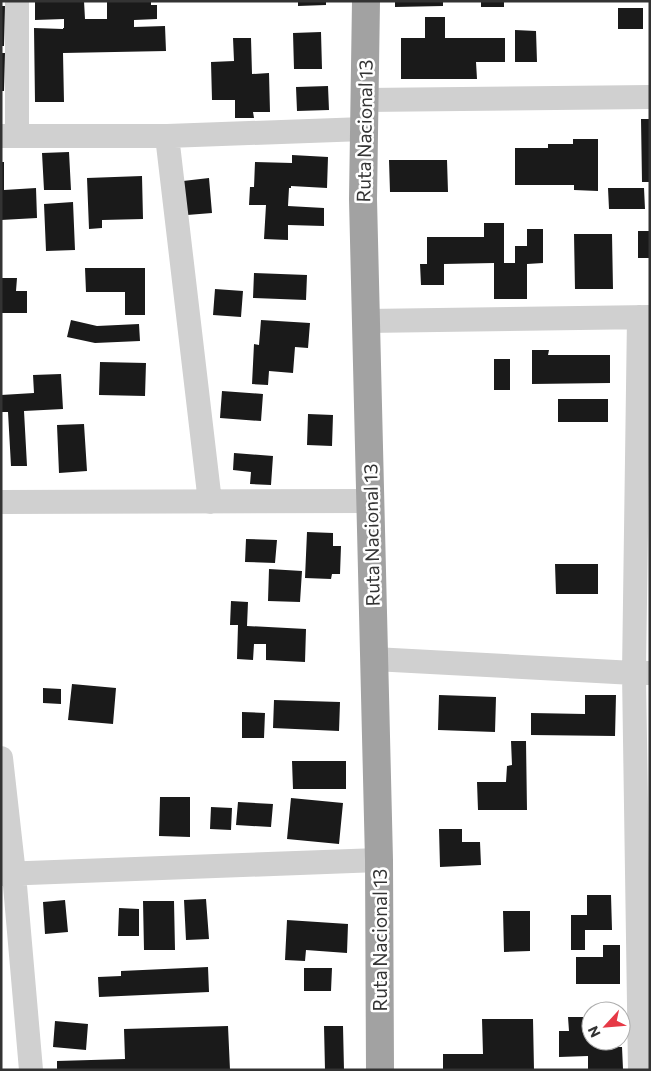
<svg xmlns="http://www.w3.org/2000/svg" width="651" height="1071" font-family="Commissioner,sans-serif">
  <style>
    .building { fill: #1a1a1a }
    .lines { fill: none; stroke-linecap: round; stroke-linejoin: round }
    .minor { stroke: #d0d0d0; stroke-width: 24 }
    .trunk { stroke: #a2a2a2; stroke-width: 28 }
    .labels { text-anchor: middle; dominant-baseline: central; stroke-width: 5; stroke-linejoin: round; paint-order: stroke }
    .street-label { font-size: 19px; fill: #333; stroke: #fff }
  </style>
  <rect width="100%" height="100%" fill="#fff"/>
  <path class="building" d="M84,1l1,18h22v-18h44v4h6v14l-23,1v7l31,-1 1,25 -103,2 1,49h-29l-1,-74 29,1v-1h1v-9l-29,1v-18z
    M298,1h28v4l-28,1z
    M395,1h48v5l-48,1z
    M481,1h23v6h-23z
    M1,6h4l-1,40h-3z
    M618,8h25v21h-25z
    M425,17h20v21h60v24h-29l1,17h-76v-41h24z
    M515,30l21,1 1,31h-22z
    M321,32l1,37h-28l-1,-36z
    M233,38h18l1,36 17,-1 1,39h-17l1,6h-19v-18h-23l-1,-38 23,-1z
    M1,53h4l-1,38h-3z
    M328,86l1,24 -32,1 -1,-24z
    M641,119h9v63h-8z
    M573,139h25v52l-24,-1v-5h-59v-37h33v-4h25z
    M69,152l2,38h-27l-2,-37z
    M292,155l36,2 -1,31 -36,-2v2h-2l-1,18 36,2v18l-36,-1v15l-24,-1 2,-34h-17l1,-18h4l1,-25 37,1z
    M389,160h58l1,32h-58z
    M1,162h3v28l32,-2 1,30 -36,2z
    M142,176l1,43 -41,1v8l-13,1 -2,-51z
    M209,178l3,35 -25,2 -4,-34z
    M608,188h36l1,21h-36z
    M73,202l2,48 -29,1 -2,-47z
    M484,223h20v40h11v-17h12v-17h16v34l-16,1v35h-33v-36l-50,1v21h-23l-1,-21h7v-27h57z
    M638,231h12v27h-12z
    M574,234h38l1,55h-38z
    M85,268h60v47h-20v-23h-39z
    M254,273l53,2 -1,25 -53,-2z
    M1,278h16l-1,13h11v22h-26z
    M215,289l28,2 -2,26 -28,-2z
    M71,320l26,6 42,-2 1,17 -45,2 -28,-6z
    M261,320l49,3 -2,25 -13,-1 -2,26 -24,-2 -1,14 -16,-1 2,-40 5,1z
    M532,350h17l-1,5h62v28l-78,1z
    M494,359h16v31h-16z
    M100,362l46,1 -1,33 -46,-1z
    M61,374l2,35 -39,2 3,55h-16l-3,-54h-7v-17l33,-2 -1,-18z
    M222,391l41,3 -2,27 -41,-3z
    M558,399h50v23h-50z
    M308,414l25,1 -1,31 -25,-1z
    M84,424l3,47 -28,2 -2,-48z
    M234,453l39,3 -2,29 -21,-1 1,-12 -18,-2z
    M307,532l26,1v13h8l-1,28h-8l-1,5 -26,-1z
    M246,539l31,1 -2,23 -30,-1z
    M555,564h43v30h-42z
    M269,569l33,2 -2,31 -32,-1z
    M231,601l17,1 -1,24 59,3 -1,33 -39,-2v-16h-12l-1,16 -16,-1 1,-34h-8z
    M72,684l44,4 -3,36 -45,-4z
    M43,688l18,1v15l-18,-1z
    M439,695l57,2 -1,35 -57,-2z
    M585,695h31l-1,41 -84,-1v-22l54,1z
    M274,700l66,2 -1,29 -66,-3z
    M242,712l23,1 -1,25h-22z
    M511,741h15l1,69h-49l-1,-28h29l1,-16 5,-1z
    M292,761h54v28h-53z
    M160,797h30v40l-31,-1z
    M291,798l52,5 -4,41 -52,-5z
    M238,802l35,2 -2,23 -35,-2z
    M211,807l21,1 -1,22 -21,-1z
    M439,829h23v13h18l1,23 -41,2z
    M587,895h24l1,35h-27v20h-14v-35h16z
    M206,899l3,40 -23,1 -2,-40z
    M65,900l3,32 -23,2 -2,-32z
    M143,901h31l1,49h-31z
    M119,908l20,1v27h-21z
    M503,911h27v40l-26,1z
    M287,920l61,4 -1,29 -41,-3 -1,11 -20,-1z
    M603,945h17v39h-44v-27h27z
    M208,967l1,25 -110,5 -1,-20 23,-1v-5z
    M304,968h28l-1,23h-27z
    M568,1017h23v24h12v6h19l1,22 -35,1v-14l-29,1v-26h10z
    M482,1019h51l1,51h-91v-16h40z
    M55,1021l33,3 -2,26 -33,-3z
    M228,1026l2,44h-173v-9l68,-2 -1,-30z
    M324,1026h19l1,44h-19z"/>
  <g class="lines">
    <path class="minor" d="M17,1v134
      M365,100l285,-3
      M1,136h166l197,-7
      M167,136l43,366
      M639,317l-5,356 6,397
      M366,321l284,-4
      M1,502l369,-1
      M374,659l260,14h15
      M1,758l13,116 17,196
      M1,874l378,-14"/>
    <path class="trunk" d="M366,1l-3,198 16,661 1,210"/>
  </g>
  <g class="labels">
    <g class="street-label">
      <text transform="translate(364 131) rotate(-89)">Ruta Nacional 13</text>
      <text transform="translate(371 535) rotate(-91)">Ruta Nacional 13</text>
      <text transform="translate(379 940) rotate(-90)">Ruta Nacional 13</text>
    </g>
  </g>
  <rect width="651" height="1071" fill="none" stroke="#333333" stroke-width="5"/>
  <g transform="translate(606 1026) rotate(244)"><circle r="24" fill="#ffffff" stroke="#adadad"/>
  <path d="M0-4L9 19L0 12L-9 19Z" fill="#e63946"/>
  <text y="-8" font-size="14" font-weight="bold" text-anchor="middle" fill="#333333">N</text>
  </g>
</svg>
